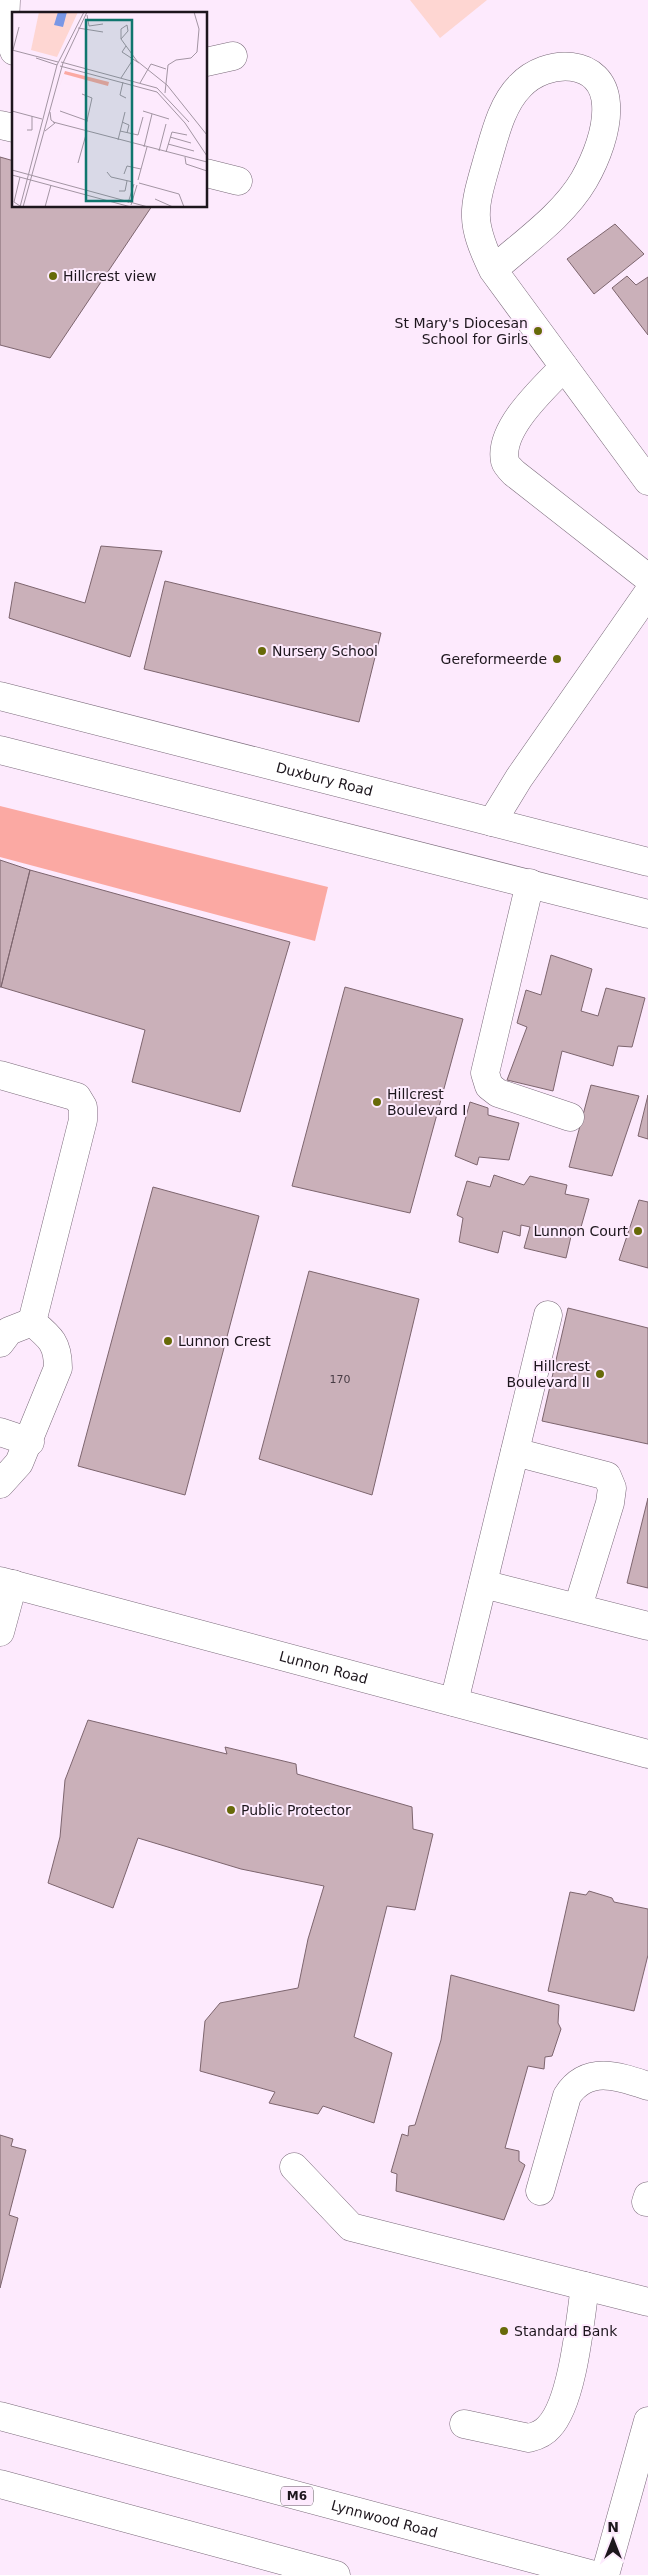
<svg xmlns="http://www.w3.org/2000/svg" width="648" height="2575" font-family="'DejaVu Sans',sans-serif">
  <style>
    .green { fill: #fed6d2 }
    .forest { fill: #fba9a3 }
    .building { fill: #cab0b9; stroke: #7d656e }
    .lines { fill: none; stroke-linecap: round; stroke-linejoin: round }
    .minor-casing { stroke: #7a6a7a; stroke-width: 29 }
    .major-casing { stroke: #7a6a7a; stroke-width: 29 }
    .minor { stroke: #fff; stroke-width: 28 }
    .major { stroke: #fff; stroke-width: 28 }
    .poi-dot { fill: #676a09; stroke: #fdeafd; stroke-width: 2 }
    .labels { text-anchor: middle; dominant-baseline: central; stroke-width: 4; stroke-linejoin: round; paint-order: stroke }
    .number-label { font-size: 11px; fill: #483c44 }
    .shield { fill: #fdeafd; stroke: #605660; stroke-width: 1 }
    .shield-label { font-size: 12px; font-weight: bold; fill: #1d161d }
    .poi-label { font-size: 14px; fill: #1d161d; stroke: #fdeafd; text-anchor: start }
    .street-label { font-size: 14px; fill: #1d161d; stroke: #fdeafd }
    .inset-road { fill: none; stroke: #a395a3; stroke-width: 1 }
    .view { fill: #0f766e; fill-opacity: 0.15; stroke: #0f766e; stroke-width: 2.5 }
    .inset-edge { fill: none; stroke: #1d161d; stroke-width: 2.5 }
  </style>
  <rect width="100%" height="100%" fill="#fdeafd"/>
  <path class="green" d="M410,0h77l-47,38z"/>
  <path class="forest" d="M0,806l328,81 -13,54 -315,-84z"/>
  <path class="building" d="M0,157l14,4v45h138l-102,152 -50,-13z
    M615,224l29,30 -50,40 -27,-35z
    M627,276l9,9 12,-8v58l-36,-47z
    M101,546l61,5 -32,106 -121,-39 6,-36 70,21z
    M165,581l216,52 -22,89 -215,-53z
    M0,860l30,10 -29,117h-1z
    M30,870l260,72 -50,170 -108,-30 13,-52 -144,-43z
    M551,955l41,14 -11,42 17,5 8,-28 39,10 -13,49 -14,-1 -5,20 -51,-15 -9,40 -46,-11 20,-53 -10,-4 9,-33 15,5z
    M345,987l118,32 -53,194 -118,-27z
    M591,1085l48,11 -27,80 -43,-9z
    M648,1095v44l-10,-3z
    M470,1102l18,6v7l31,8 -10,37 -30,-3 -2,8 -22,-9z
    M494,1175l30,10 6,-9 37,9 -2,9 24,5 -10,35 -7,-2 -6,26 -42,-10 6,-21 -9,-2 -1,11 -17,-5 -5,22 -39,-11 4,-24 -6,-3 10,-34 23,6z
    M153,1187l106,29 -74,279 -107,-29z
    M639,1200l9,2v66l-29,-8z
    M309,1271l110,28 -47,196 -113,-36z
    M568,1308l80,20v116l-106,-23z
    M648,1498v90l-21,-5z
    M88,1720l139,34 -2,-7 71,17 1,10 115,33 1,22 20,5 -18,76 -28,-4 -33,131 38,16 -18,70 -51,-17 -5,8 -49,-11 6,-11 -75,-21 5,-50 15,-18 78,-15 10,-49 16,-53 -83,-17 -103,-31 -25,70 -65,-25 12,-46 5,-57z
    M589,1891l23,7 2,4 34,7v46l-14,56 -86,-20 22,-99 16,3z
    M451,1975l108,30 -1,18 3,6 -9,27 -7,1 -1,12 -16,-3 -23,82 14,3v10l6,4 -21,55 -108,-29 1,-17 -6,-2 11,-38 6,2 1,-10 6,-1 26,-85z
    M0,2135l13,4 -2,7 15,4 -17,65 9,3 -18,70z"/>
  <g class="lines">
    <defs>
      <g id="minor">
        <path d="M6,0l-1,27 9,24"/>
        <path d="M206,62l27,-6"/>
        <path d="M0,125l14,3"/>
        <path d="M206,173l32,8"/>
        <path d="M493,270c30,-27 70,-54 91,-90 12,-21 24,-51 22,-76 -3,-47 -60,-46 -86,-18 -18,18 -25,48 -32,72 -15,52 -19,62 5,112l155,211"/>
        <path d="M564,367c-20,21 -66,62 -59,94 1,4 6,9 9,12l134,105"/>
        <path d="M492,822l27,-44 129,-185"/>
        <path d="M530,883l-45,190 4,13 9,7 72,24"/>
        <path d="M0,1075l77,22 6,10v13l-51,202"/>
        <path d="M0,1343l9,-12 23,-9"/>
        <path d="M0,1432l30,10"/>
        <path d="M515,1452l92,24 5,12 -2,15 -32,104"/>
        <path d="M0,1484l19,-21 39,-95c0,-25 -8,-31 -26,-46"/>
        <path id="s1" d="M0,1581l648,173"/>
        <path d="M483,1584l165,42"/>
        <path d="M0,1632l13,-48"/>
        <path d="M454,1702l94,-387"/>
        <path d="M294,2167l57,60 297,75"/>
        <path d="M540,2191l27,-95c20,-31 51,-20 81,-10"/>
        <path d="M646,2202l2,-6"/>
        <path d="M464,2424l65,14c8,-2 15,-5 20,-11 24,-25 31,-106 36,-141"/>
        <path d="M605,2575l43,-154"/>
      </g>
      <g id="major">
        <path id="s2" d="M0,696l648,166"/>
        <path d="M0,750l648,164"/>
        <path id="s3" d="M0,2416l594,159"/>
        <path d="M0,2484l336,91"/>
      </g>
    </defs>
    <use href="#minor" class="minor-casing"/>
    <use href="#major" class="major-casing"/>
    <use href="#minor" class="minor"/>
    <use href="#major" class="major"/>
  </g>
  <g class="poi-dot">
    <circle cx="53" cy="276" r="5"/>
    <circle cx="538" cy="331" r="5"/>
    <circle cx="262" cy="651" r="5"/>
    <circle cx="557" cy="659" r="5"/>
    <circle cx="377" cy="1102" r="5"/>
    <circle cx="638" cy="1231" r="5"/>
    <circle cx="168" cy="1341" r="5"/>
    <circle cx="600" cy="1374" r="5"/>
    <circle cx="231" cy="1810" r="5"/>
    <circle cx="504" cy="2331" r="5"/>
  </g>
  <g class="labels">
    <g class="number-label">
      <text x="340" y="1379">170</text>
    </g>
    <rect class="shield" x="281" y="2486.5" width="32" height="19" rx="4"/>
    <g class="shield-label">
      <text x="297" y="2496">M6</text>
    </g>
    <g class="poi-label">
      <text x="63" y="276">Hillcrest view</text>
      <text x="528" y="323" text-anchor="end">St Mary's Diocesan<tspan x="528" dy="16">School for Girls</tspan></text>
      <text x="272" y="651">Nursery School</text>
      <text x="547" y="659" text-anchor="end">Gereformeerde</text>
      <text x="387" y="1094">Hillcrest<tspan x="387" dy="16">Boulevard I</tspan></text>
      <text x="628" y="1231" text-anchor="end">Lunnon Court</text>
      <text x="178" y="1341">Lunnon Crest</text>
      <text x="590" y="1366" text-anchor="end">Hillcrest<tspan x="590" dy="16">Boulevard II</tspan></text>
      <text x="241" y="1810">Public Protector</text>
      <text x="514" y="2331">Standard Bank</text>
    </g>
    <g class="street-label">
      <text stroke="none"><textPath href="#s2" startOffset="335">Duxbury Road</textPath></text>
      <text stroke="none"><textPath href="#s1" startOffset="335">Lunnon Road</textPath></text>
      <text stroke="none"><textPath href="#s3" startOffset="398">Lynnwood Road</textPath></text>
    </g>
  </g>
  <g transform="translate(12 12)">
    <rect width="195" height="195" fill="#fdeafd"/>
    <path d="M27,0h39l-21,45 -26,-7z" fill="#fed6d2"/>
    <path d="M53,59l44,11 -1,4 -44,-12 -7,20z" fill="#fba9a3"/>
    <path d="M46,0h9l-4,15 -9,-2z" fill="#7997e6"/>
    <path class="inset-road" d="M75,3l2,11 14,-2M66,16l25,4M109,27l7,-8 -1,-6 -6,4v10l16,22 30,24 40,50M114,34l-4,6 17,11M0,38l46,12M1,38l6,-23M24,46l21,7M49,50l96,26 32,34M48,54l97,26 28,31 22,33M109,66l11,-17M111,70l-3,13 6,3M128,71l11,-19 15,5M153,81l3,-28 8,-5 15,-2 6,-6 2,-23 -5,-17M70,82l10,4 -6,27M0,99l30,8M48,99l28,10M131,99l26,8M41,110l154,40M110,110l7,3 -2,8M15,118h5v-14M33,119l10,-8 -4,-3 -1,-8M108,119l18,4 5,-18M158,125l21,6M106,128l7,-28M156,132l26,7M132,135l8,-33M147,139l7,-27M154,140l6,-20 15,3M173,145l1,7 21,7M66,151l9,-32M0,158l136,37M95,160l4,5 22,5M112,162l3,-8 14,3M0,163l119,32M126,168l9,-33M127,171l40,11 5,13M107,179h6l2,-10M143,187l18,8M116,191l6,-19M119,193l6,-20M8,194l-6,-4 6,-25M8,195l37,-142 27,-53M11,195l40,-144 24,-51M33,195l6,-22"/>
    <path class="view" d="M74,8h46v181h-46z"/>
    <rect width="195" height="195" class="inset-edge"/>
  </g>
  <g transform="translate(613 2540)" stroke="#fdeafd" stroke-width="4" paint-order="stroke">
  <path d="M0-4L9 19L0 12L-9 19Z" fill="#1d161d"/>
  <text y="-8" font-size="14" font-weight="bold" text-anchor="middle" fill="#1d161d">N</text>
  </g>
</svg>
